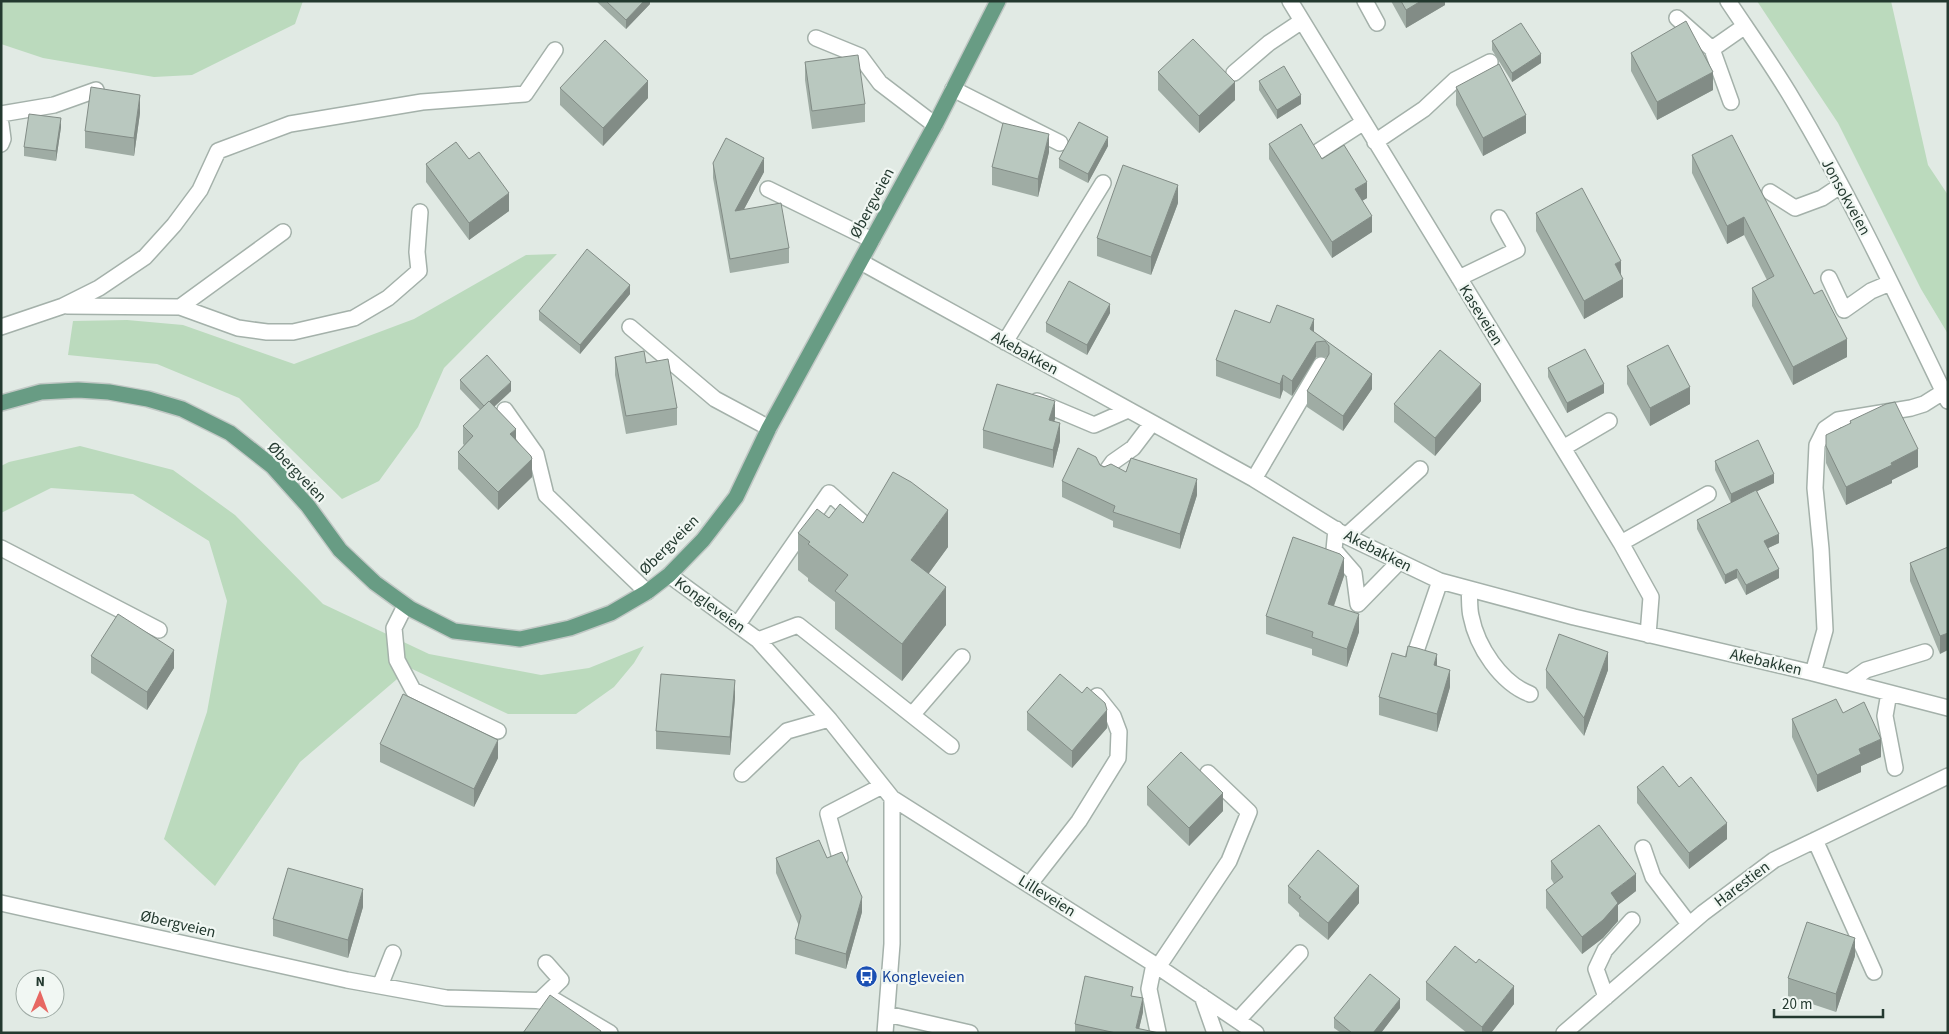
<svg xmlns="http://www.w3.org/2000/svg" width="1949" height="1034" font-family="'Source Sans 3',sans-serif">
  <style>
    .green { fill: #bbdabd }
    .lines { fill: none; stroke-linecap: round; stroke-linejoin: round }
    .minor-casing { stroke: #a4b1aa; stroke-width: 18 }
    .major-casing { stroke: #c1c8c5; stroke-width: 18 }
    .minor { stroke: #fff; stroke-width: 15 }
    .major { stroke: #689c84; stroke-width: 15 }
    .wall { fill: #9faca4 }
    .shaded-wall { fill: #828c86 }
    .building { fill: #b9c8bf; stroke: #828c86 }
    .labels { text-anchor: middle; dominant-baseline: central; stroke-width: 4.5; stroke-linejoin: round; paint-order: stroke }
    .street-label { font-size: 16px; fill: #23392f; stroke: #f1f7f3 }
    .transit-label { font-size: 16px; fill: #164399; stroke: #f1f7f3; text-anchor: start }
  </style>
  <rect width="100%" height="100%" fill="#e1eae4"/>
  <path class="green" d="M1,1h302l-8,23 -103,51 -38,2 -111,-19 -42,-14z
    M1757,1h134l37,164 20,30v139l-27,-45 -83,-166z
    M557,254l-113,114 -26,59 -39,54 -37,18 -103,-101 -82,-34 -89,-9 5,-34 54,-1 56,5 111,39 120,-45 112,-64z
    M80,446l93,24 62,45 88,89 106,50 112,21 48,-7 55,-22 -10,17 -20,24 -38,27h-68l-98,-46 -110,94 -85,124 -51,-47 43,-127 20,-111 -18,-60 -76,-47 -82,-6 -50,25v-47l8,-4z"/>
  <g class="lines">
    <defs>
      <path id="minor" d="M1290,1l331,542 30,54 -3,38
        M1365,1l12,22
        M1728,1c22,33 45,65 65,99 58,97 106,200 155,301
        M1677,18l35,31
        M816,38l44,18 20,27 55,42
        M1234,73l35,-30 33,-22
        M953,89l107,54
        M1731,102l-19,-53 33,-23
        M1,114l53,-9 42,-15
        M1,124l2,15 -2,5
        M1375,142l49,-33 31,-29 35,-18
        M1319,151l45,-29
        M768,189l104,51
        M1770,192l25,16 27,-10 18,-12
        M861,262l393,217 92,57 94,45 134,36 239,56 135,35
        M1459,278l58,-28 -18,-32
        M1829,278l15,32 27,-19 19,-8
        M67,306l113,1 58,21 29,4h26l61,-14 34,-20 31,-27 -2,-19 3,-40
        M180,307l103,-75
        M1,327l62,-21 36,-18 46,-31 29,-32 26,-35 18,-39 72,-27 132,-22 103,-8 30,-44
        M630,327l85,72 54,29
        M1005,342l98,-159
        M1037,401l57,24 34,-15
        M505,410l31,44 10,41 101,97
        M1563,448l46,-27
        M1105,473l8,-11 20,-14 19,-25
        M1254,479l67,-114
        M1336,529l-2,21 20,23 4,31
        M1346,536l74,-67
        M1621,543l87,-49
        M1,548l158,82
        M669,575l89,65 71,79 63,79v146l-7,89
        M1469,589c1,9 0,19 2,27 6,31 30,67 59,78
        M1358,604l41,-42
        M405,606l-11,22 3,32 16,30 85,41
        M738,624l91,-131 42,37
        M758,640l40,-15 153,121
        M1414,657l26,-76
        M1813,673l12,-43 -4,-81 -6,-61 2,-43 8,-16 13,-9 73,-12 13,-4 19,-12
        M1849,682l17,-12 59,-18
        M1889,693l-4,23 10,52
        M912,715l50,-58
        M742,774l45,-43 42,-12
        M892,798l262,166 102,69
        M1815,840l59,132
        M1643,848l10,29 36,47
        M840,858l-12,-44 54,-28
        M1029,885l50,-64 39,-63 1,-26 -6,-16 -16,-20
        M1,903l346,77 99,18 110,3 54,32
        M1154,964l-5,25 9,43
        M1158,967l71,-106 20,-49 -41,-39
        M380,986l13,-33
        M1202,996l13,37
        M1606,997l-10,-28 9,-19 27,-30
        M539,1001l22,-21 -15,-17
        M887,1014l83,19
        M1238,1020l62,-67
        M1564,1033l139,-120 71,-53 174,-84"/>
      <path id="major" d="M1,403l40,-11 37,-2 31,2 39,7 34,10 48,24 42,33 36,40 32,44 35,33 36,26 43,22 66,8 50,-11 41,-15 36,-21 22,-17 34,-35 33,-43 33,-69 166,-303 63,-124"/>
    </defs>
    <use href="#minor" class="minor-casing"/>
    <use href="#major" class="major-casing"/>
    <use href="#minor" class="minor"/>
    <use href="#major" class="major"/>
  </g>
  <path class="wall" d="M596,1h54v3l-24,25z
    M1391,1h54v4l-39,23z
    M1492,41l49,22 -29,19 -20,-32z
    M1631,53l82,37 -56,30 -26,-49z
    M805,62l60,42v18l-53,7 -7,-49z
    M1158,72l77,28 -36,33 -41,-43z
    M1259,81l42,23 -24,15 -18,-29z
    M1456,87l70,46 -43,23 -27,-51z
    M560,88l88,10 -45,48 -43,-41z
    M140,113l-6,43 -49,-8v-17z
    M61,127l-5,34 -32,-5v-9z
    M1269,144l53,15 45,39 -5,3 10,31 -40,26 -63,-99z
    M1108,146l-20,37 -29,-15v-9z
    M1049,152l-11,45 -46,-12v-18z
    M1692,155l122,139 33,63 -54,28 -41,-79v-18l15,-8 -23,-45 -17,9 -35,-71z
    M469,159l40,52 -40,29 -43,-58v-18z
    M713,163l51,9 -20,37 45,39v15l-59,10 -17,-95z
    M1178,203l-27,72 -54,-19v-18z
    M1536,213l85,61 2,23 -39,22 -48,-88z
    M630,294l-50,60 -41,-34v-9z
    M1110,313l-23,42 -41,-23v-9z
    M1270,323l44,9 58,42v15l-29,42 -36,-24v-16l20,-33 -2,-1h-9l-24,39 -9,-6 -3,9 -64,-23v-16z
    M615,357l31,6 31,45v17l-51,9 -11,-59z
    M1627,366l63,38 -40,22 -23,-42z
    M1548,368l56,25 -37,20 -19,-36z
    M460,380l51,11 -17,16 22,33 16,37 -34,33 -40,-41v-17l6,-7 -1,-1v-18l17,-16 -20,-21z
    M1481,401l-46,55 -41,-34v-18z
    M1055,419l-1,2 6,20 -7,27 -70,-20v-18z
    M1850,421l68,46 -26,13v3l-46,22 -20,-42v-17l24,-23z
    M1715,461l59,22 -17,8 22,52 -11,5 11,30 -33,17 -9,-17 -12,6 -28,-55v-9l34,-17 -16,-33z
    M1100,465l26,7 71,23 -17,54 -67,-22v-6l-51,-24v-16z
    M829,518l34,5 85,24 -20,27 18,51 -44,56 -67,-52v-27l-27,-21v-3l-10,-8v-37z
    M1948,547l-8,107 -30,-73v-18z
    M1344,576l-10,30 25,26 -12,35 -35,-12v-6l-46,-15v-18z
    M91,656l83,12 -27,42 -56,-37z
    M1437,666l13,21 -13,45 -58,-17v-18z
    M1546,670h62l-24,66 -38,-48z
    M735,698l-5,57 -74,-6v-18z
    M1027,712l80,16 -35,40 -45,-38z
    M1843,713l38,44 -20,9v6l-44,20 -25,-55v-18z
    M380,744l118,14 -24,49 -94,-45z
    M1147,787l76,24 -34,35 -42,-41z
    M1637,787h42l48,52 -38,30 -52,-66z
    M776,858h51l35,54 -16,57 -51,-15v-15l4,-13 -23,-53z
    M1551,861l85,30 -18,14v16l-15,17 -21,16 -36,-46v-18l8,-6 -3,-5z
    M1288,886l71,17 -31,37 -29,-24v-3l-11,-10z
    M363,907l-15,51 -75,-22v-17z
    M1855,956l-19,56 -48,-16v-18z
    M1426,982l88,22 -23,29h-24l-41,-33z
    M1133,996l10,16 -4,17 20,4h-84v-9z
    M1400,1008l-19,25h-40l-7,-5v-10z"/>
  <path class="shaded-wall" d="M644,1h6v3l-24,25v-9z
    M1421,1h24v4l-39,23v-18z
    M1541,54v9l-29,19v-9z
    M1713,72v18l-56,30v-18z
    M648,81v17l-45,48v-18z
    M1235,82v18l-36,33v-17z
    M140,95v18l-6,43v-18z
    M1301,95v9l-24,15v-9z
    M1526,115v18l-43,23v-18z
    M61,118v9l-5,34v-10z
    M1049,134v18l-11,45v-18z
    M1108,137v9l-20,37v-9z
    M764,158v14l-29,54v-15z
    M1367,182v16l-12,7v-16z
    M1178,185v18l-27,72v-18z
    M509,193v18l-40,29v-17z
    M1372,216v16l-40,26v-16z
    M1744,217v18l-17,9v-18z
    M1621,261v18l-6,-15z
    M1623,279v18l-39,22v-18z
    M630,285v9l-50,60v-9z
    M1110,304v9l-23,42v-10z
    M1314,319v15l-4,-5z
    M1847,339v18l-54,28v-18z
    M1316,342v15l-24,39v-15z
    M1372,374v15l-29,42v-15z
    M1283,375v15l-3,9v-15z
    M511,382v9l-26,24v-9z
    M1481,384v17l-46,55v-18z
    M1604,384v9l-37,20v-10z
    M1690,387v17l-40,22v-18z
    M1055,401v18l-6,18v-17z
    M1060,423v18l-7,27v-18z
    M516,429v18l-6,-13z
    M1918,449v18l-26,13v3l-46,22v-18l45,-24z
    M532,459v18l-34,33v-18z
    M1774,474v9l-43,21v-10z
    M1197,479v16l-17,54v-15z
    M948,510v37l-37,51v-38z
    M1779,534v9l-15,7v-9z
    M1344,558v18l-16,46v-18z
    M1737,569v9l-12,6v-9z
    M1779,569v9l-33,17v-10z
    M946,587v38l-44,56v-37z
    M1359,614v18l-12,35v-18z
    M1948,633v17l-8,4v-18z
    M174,650v18l-27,42v-18z
    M1608,652v18l-24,66v-18z
    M1437,654v17l-3,-6z
    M1450,670v17l-13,45v-18z
    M735,680v18l-5,57v-18z
    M1107,710v18l-35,40v-17z
    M1881,739v18l-20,9v6l-44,20v-17l42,-26z
    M498,740v18l-24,49v-18z
    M1223,793v18l-34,35v-18z
    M1727,823v16l-38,30v-16z
    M1636,874v17l-18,14v16l-15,17 -21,16v-17l29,-44z
    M1359,886v17l-31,37v-17z
    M363,889v18l-15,51v-18z
    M862,897v15l-16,57v-15z
    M1855,938v18l-19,56v-18z
    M1514,986v18l-23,29h-9v-6z
    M1143,998v14l-5,21 -2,-5z
    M1400,999v9l-19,25h-8z"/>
  <path class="building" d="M606,1h38l-18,19z
    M1401,1h20l-15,9z
    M1686,21l27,51 -56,30 -26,-49z
    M1521,23l20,31 -29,19 -20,-32z
    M1193,39l42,43 -36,34 -41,-44z
    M605,40l43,41 -45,47 -43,-40z
    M858,55l7,49 -53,7 -7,-49z
    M1499,64l27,51 -43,23 -27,-51z
    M1284,66l17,29 -24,15 -18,-29z
    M91,87l49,8 -6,43 -49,-7z
    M29,114l32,4 -5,33 -32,-4z
    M1079,122l29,15 -20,37 -29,-15z
    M1003,123l46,11 -11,45 -46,-12z
    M1301,124l21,35 22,-14 23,37 -12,7 17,27 -40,26 -63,-98z
    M1732,135l82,159 8,-4 25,49 -54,28 -41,-79 22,-12 -30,-59 -17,9 -35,-71z
    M726,138l38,20 -29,53 46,-8 8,45 -59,11 -17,-96z
    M456,142l13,17 10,-7 30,41 -40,30 -43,-59z
    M1123,165l55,20 -27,72 -54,-19z
    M1582,188l39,73 -6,3 8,15 -39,22 -48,-88z
    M587,249l43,36 -50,60 -41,-34z
    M1069,281l41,23 -23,41 -41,-22z
    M1277,305l37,14 -4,10 62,45 -29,42 -36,-25 22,-37v-8l-4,-5 -9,1 -24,39 -9,-6 -3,9 -64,-24 19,-50 35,13z
    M1668,345l22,42 -40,21 -23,-42z
    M1585,349l19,35 -37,19 -19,-35z
    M1440,350l41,34 -46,54 -41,-34z
    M644,351l2,12 22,-4 9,49 -51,8 -11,-59z
    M487,355l24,27 -22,20v-1l-5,5 -24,-26z
    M997,384l58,17 -6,19 11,3 -7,27 -70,-20z
    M489,401l27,28 -6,5 21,22 1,3 -34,33 -40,-40 15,-16 -10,-10z
    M1895,402l23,47 -27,14 1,2 -46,22 -20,-41v-11l25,-12 -1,-2 36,-17z
    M1758,440l16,34 -43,20 -16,-33z
    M1078,448l18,9 4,8 4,2 7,-3 15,8 5,-14 66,21 -17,55 -67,-22 2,-6 -53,-25z
    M893,472l18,10 37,28 -37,50 35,27 -44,57 -67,-53 13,-16 -40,-31 2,-2 -12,-9 19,-24 12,9 11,-14 23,19z
    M1756,490l23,44 -15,7 15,28 -33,16 -9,-16 -12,6 -28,-55z
    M1293,537l47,17 4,4 -16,46 31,10 -12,35 -35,-12 1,-5 -47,-16z
    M1948,547v86l-8,3 -30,-73z
    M118,614l56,36 -27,42 -56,-36z
    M1559,634l49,18 -24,66 -38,-48z
    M1408,646l9,2 20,6 -3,11 16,5 -13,44 -58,-17 13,-44 14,4z
    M661,674l74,6 -5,57 -74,-6z
    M1060,674l22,19 5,-6 18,16 2,7 -35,41 -45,-39z
    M403,694l95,46 -24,49 -94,-45z
    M1836,699l7,14 21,-11 17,37 -22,10 2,5 -44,21 -25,-56z
    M1181,752l42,41 -34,35 -42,-41z
    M1663,766l16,21 12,-10 36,46 -38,30 -52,-66z
    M1599,825l37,49 -25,19 7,10 -15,17 -21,17 -36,-47 17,-13 -12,-16z
    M819,840l8,18 15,-6 20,45 -16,57 -51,-15 6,-23 -25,-58z
    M1318,850l41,36 -31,37 -29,-25 2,-1 -13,-11z
    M288,868l75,21 -15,51 -75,-21z
    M1807,922l48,16 -19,56 -48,-16z
    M1455,946l21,17 3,-4 35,27 -32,41 -56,-45z
    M1370,974l30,25 -27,34h-21l-18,-15z
    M1085,976l48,11 -2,9 12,2 -7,30 23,5h-43l-41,-9z
    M550,995l51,36 -1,2h-77z"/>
  <defs>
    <symbol id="bus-disc" viewBox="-11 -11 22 22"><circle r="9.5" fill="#1a4fb4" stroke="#f1f7f3"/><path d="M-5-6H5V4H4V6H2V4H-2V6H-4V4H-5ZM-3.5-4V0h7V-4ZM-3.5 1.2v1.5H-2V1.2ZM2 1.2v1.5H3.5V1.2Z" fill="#fff"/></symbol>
  </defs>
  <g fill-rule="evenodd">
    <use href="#bus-disc" x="854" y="964" width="25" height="25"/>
  </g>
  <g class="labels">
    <g class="street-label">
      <text transform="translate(1846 197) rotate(61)">Jonsokveien</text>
      <text transform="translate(872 203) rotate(-62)">Øbergveien</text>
      <text transform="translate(1481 315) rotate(58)">Kaseveien</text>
      <text transform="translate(1025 353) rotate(29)">Akebakken</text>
      <text transform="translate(297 472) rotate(46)">Øbergveien</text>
      <text transform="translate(669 545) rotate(-45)">Øbergveien</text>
      <text transform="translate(1378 551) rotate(27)">Akebakken</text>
      <text transform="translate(710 605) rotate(36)">Kongleveien</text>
      <text transform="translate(1766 662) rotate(13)">Akebakken</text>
      <text transform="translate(1742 884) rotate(-37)">Harestien</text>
      <text transform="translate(1047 896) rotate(32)">Lilleveien</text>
      <text transform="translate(178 924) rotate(13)">Øbergveien</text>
    </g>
    <g class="transit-label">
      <text x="882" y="977">Kongleveien</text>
    </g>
  </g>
  <rect width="1949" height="1034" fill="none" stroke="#23392f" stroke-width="5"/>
  <g transform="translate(40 994) rotate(1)"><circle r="24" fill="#f1f7f3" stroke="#9faba5"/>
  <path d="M0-4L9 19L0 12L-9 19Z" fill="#e76762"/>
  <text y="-8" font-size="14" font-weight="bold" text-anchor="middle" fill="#23392f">N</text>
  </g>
  <path d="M1774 1009v8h109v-8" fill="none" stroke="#23392f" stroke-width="2.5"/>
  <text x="1782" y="1009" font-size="15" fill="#23392f" stroke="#f1f7f3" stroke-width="4" paint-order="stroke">20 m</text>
</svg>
